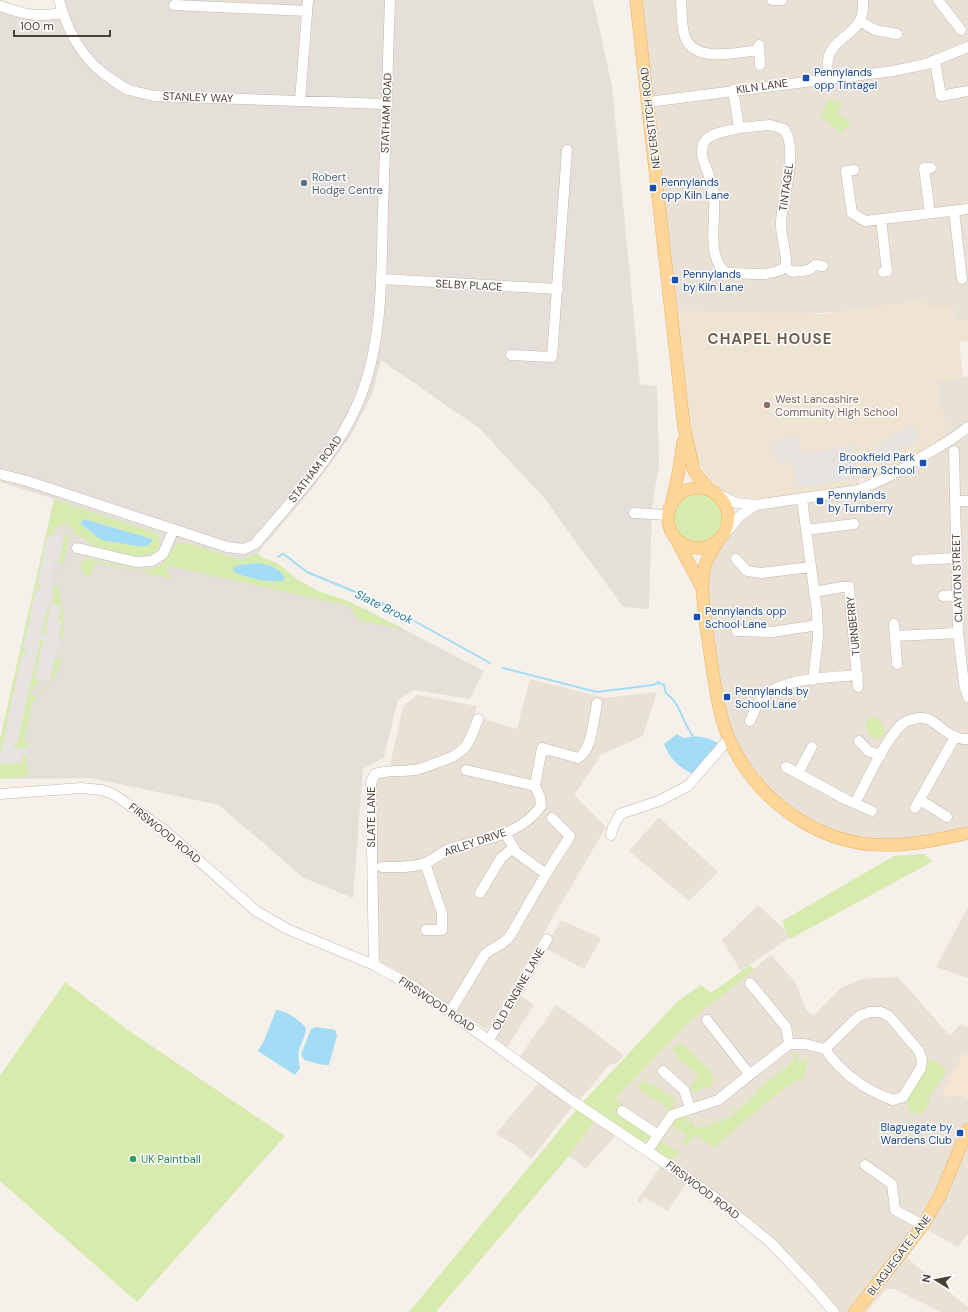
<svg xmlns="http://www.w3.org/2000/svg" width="968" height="1312" font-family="'DM Sans',sans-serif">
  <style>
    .residential { fill: #e9e1d6 }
    .commercial { fill: #f8e4d3 }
    .industrial { fill: #e5dfda }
    .education { fill: #efe3d2 }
    .green { fill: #d8ebaf; fill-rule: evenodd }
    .parking { fill: #e6e3e0 }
    .water { fill: #a2ddf5 }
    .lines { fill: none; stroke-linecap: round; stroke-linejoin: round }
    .stream { stroke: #a2ddf5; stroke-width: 2 }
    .minor-casing { stroke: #c4b9ad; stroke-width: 11 }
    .major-casing { stroke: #ebb061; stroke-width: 13 }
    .minor { stroke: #fff; stroke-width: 10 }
    .major { stroke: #ffd598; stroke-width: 12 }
    .transit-dot { fill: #1a4fb4; stroke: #fff; stroke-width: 1.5 }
    .service-dot { fill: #5c6f8a; stroke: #fff; stroke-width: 1.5 }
    .education-dot { fill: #8d6e63; stroke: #fff; stroke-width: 1.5 }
    .leisure-dot { fill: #2e9e5b; stroke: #fff; stroke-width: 1.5 }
    .labels { text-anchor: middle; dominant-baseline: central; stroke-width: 3; stroke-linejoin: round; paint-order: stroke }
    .transit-label { font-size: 11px; fill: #164399; stroke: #fff; text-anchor: start }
    .street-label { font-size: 11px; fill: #494036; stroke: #fff }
    .service-label { font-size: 11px; fill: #4e5e75; stroke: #fff; text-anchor: start }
    .education-label { font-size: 11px; fill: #785e54; stroke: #fff; text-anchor: start }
    .leisure-label { font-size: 11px; fill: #27864d; stroke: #fff; text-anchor: start }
    .water-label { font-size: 12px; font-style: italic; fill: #257da2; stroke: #fff }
    .district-label { font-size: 15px; font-weight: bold; letter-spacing: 1px; fill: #6d5c4d; stroke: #fff }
  </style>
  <rect width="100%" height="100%" fill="#f5f0e9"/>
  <path class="residential" d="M636,0h332v322l-13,-3 -3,-13h-24l-125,8 -131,-3z
    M968,377v456l-29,6 -85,3 -81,-42 -45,-65 -26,-153 21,-46 23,-26 104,-17 95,-50v-32l-6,1 -1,-31z
    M530,679l75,19 52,-6 -14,44 -41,18 -28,41 32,32 -119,203 -93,-61 -10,-4 -5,-5 -3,-175h2v-5l-4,-1 84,-22 23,-39 36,11z
    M417,695l60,11 -7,24 -11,18 -23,12 -21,5 -25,1 13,-60z
    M659,817l59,55 -29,29 -60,-50z
    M758,905l34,31 -51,35 -19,-31z
    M968,907v71l-32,-11z
    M561,920l40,18 -17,31 -39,-21z
    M771,955l24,27 11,28 5,4 3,1 27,-27 20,-9 37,-2 52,59 11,-12 7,4v29l-3,-4 -12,46 1,-3 6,-1 8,4v135l-10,13 -32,-18 -19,29 61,49v5h-27l-47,-23h-8l-19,23h-40l-20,-25 -40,-40 -48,-43 -32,-22 -19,29 -24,-14 -4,6 -3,-2 25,-37 -46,-29 -30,34 -17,-13 30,-40 92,-96z
    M518,994l16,11 -27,42 -10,-7 -2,-4z
    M556,1005l36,25 32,26 -7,7 -8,2 -30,36 -60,-43z
    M539,1082l34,24 -42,53 -16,-14 -19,-11z"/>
  <path class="commercial" d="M964,1053l4,4v42l-9,-4 -5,1 -2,3 -10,-7z"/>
  <path class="industrial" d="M62,0h531l19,86 28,298 17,2 2,79 -7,40 -3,104 -26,-2 -78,-108 -66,-71 -98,-68 -8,32 -23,45 -39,53 -53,63 -6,29 111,26 121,63 -14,28 -56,-9 -16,10 -14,57 -21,12 -10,129 -49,-20 -85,-73 -128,-27 -91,1v-39l54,-241 -54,-17v-470l22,6 24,1z"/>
  <path class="education" d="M923,300l5,6h24l3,13 13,3v19l-9,1 4,36 -25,3 1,30 6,-1v27l-59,35 -18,8 -8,-3 -2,8 -73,11 -30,3 -18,-3 -22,-9 -21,-32 -22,-144 152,3z"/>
  <path class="green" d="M828,99l14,3 -4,11 13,10 -10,10 -20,-16z
    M673 518a26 26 0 1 1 52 0a26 26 0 1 1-52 0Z
    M54,499l19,6 -4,5 -3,14 -10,2 -4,11 -4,-1 -11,48 4,1 -1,4 -4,-1 -13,61 4,1 -1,4 -4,-1 -19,88 4,2v1l-7,9 1,11 21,-1v-6l4,-2 2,22 -28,2v-39z
    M74,506l78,26 3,3 3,-2c13,35 -46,21 -60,15 -9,-3 -13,-11 -22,-12l-9,-12 3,-14zM89,520l63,19 -2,5 -6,3 -43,-7 -20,-16v-3z
    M66,531l3,7 -7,35 1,-10 -4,-1z
    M181,541l1,3 6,-1 52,17 18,-7 3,4 18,7 18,15 21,12 30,10 58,29 -48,-10 -8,-14 -182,-40 -3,3 5,7 -1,2 -74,-16 -4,14h-4l-6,-6v-8l6,-4 57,13 11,-3 9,-6 11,-16zM241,565h8l22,17 -37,-10z
    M54,585l5,1c0,14 10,41 2,53l-2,-1 3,-16 -4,-1 -6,-18 -7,29 4,1v2l-12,-3 1,-1 4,1 5,-22h2l2,-8h2l2,-12 -2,-1z
    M36,638l11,3v1h-4l-8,36 4,1 -1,4 -8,10 5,4 16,-17 4,-22 6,2 -6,17 -21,23 -3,8 -6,30 3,10 -13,1 -2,-6 4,1 23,-103z
    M873,717c9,2 13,10 11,18l-5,4 -7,-2 -6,-9 1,-9z
    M924,854l8,8 -142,77 -8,-18 112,-65z
    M750,965l4,5 -63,50 -76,79 7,5 -6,9 14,10 3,-1 7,5v2l13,6 -6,6 -5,1 -60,-39 96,-102 23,-16 10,8z
    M65,982l63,48 157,106 -148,166 -137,-121v-105z
    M680,1042l33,31 -2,2 4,5 -4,5 1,1 -4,2 -1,-2 -15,7 -1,-8 8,-10 -6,-6 -5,2 3,-3 -6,-5 -4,4 2,-4 -5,-4 -4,2 5,-5 -8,-6z
    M793,1053l5,1 -1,6 8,1 1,-4 2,1 -5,24 -4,-3 -21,14 -64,55 -18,-13 -11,11 -4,-3 6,-7 -7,-6 -4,4 -2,-1 3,-4 -5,-3 -10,11c7,-10 11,-18 24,-22l1,8 4,-1 -2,-8 6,14 8,-2 -1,-4 1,-1 2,6 9,-3 -2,-5 2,-1 2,5 8,-2v-5l4,3 7,-5 -4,-5 2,-1 3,4 6,-5 -3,-4 1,-1 3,4 6,-4 -3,-4 1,-2 3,4 6,-5 -2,-2 9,-7 -3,-4 4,3 4,-4 -3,-5 4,4 7,-5 -1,-3 2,2 5,-4 -1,-3 2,3 7,-6 -3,-5 3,4 5,-3 -4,-6z
    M926,1059c9,1 13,4 20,11l-1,4 -15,21 -1,10 -7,9 -13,-2v-6l-4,-8z
    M647,1076l1,1 -3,4 7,5 3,-3v2l4,4 1,-1 13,11 3,-4 1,5 -4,2 1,7 -11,11 5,-9 -3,-5 -28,-18z
    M577,1109l18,12 -26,35 -133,156h-27z
    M660,1141l19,11 -8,10 -13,-9 -1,-7z"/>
  <path class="parking" d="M912,425l8,14 -38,22 -3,-5 -2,1 -5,-8z
    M798,436l4,19 52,-10 4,33 -61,10 -3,-27 -18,3 -4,-23z
    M53,533h3l-1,3 8,2 -6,26 -4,-1 -5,23 4,1 -10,45h-5l12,3 -4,-3 6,-29 10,3 -3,14 4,2 -12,58 -1,1 -14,-3 8,-37h4l-11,-2 4,2 -8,36 -15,67 -4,-1v2l2,4 11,-1v7l-4,2v6l-22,1 2,-21 5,1 -4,-2 19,-89 4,1 1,-4 -4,-1 13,-61 4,1 1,-4 -4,-1 10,-48 5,1z"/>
  <path class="water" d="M83,519l69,20v2l-2,3 -6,3 -43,-7 -20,-16z
    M256,563c12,1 21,4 29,14l-2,4c-17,1 -33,-2 -49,-9l-1,-4c6,-5 16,-3 23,-5z
    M677,734l6,4c13,-3 24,-2 35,5l-26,31c-14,-8 -22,-15 -28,-30z
    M276,1010c9,-1 24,11 30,18 -2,19 -11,16 -6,40l-5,7 -37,-24 6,-10z
    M316,1027l19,3 2,5 -8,30h-6l-19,-5 -3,-6 10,-25z"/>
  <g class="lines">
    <path class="stream" d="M278,557l4,-3 3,1 22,17 75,31 108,60
      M503,668l94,24 56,-7 6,-3
      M658,683l6,2 2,8c15,11 16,29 27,43"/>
    <defs>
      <path id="minor" d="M59,0c9,33 24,62 54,80 5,4 11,8 16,10 8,2 17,4 25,6l233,8
        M681,0c1,12 0,26 4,37 10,27 53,15 74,13
        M772,0h10
        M938,0l23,30
        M174,5l133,6
        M0,6c26,9 35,11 63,7
        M860,21l15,9 22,4
        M759,45l1,20
        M935,61l6,35 27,-5
        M828,78c-1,-9 -1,-23 5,-30 15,-18 32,-19 30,-48
        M733,90l6,38c-10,3 -27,4 -34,13 -8,11 1,25 4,35 2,7 5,14 5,21 2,24 -8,60 12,76 21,-1 41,6 60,-6 1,-17 -6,-31 -5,-46 2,-25 18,-71 3,-92l-14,-4 -31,3
        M300,101l8,-101
        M648,102l245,-31 33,-7 42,-17
        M854,170l-8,1 6,42 13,8 103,-12
        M954,211l8,68
        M930,213l-6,-45h7
        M881,219l6,52 -4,1
        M786,267l6,5 17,-2 6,-5 8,1
        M381,279l177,10
        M511,355l41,2 15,-207
        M954,451l4,182 6,51 4,13
        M0,474l27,7 200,66 17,2 11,-5c37,-44 80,-87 103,-141 26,-61 23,-130 25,-194 2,-70 5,-139 7,-209
        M714,492l22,11 20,2 103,-15 33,-15 60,-36 16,-12
        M802,499l15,113 1,26 -5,42
        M955,501h13
        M634,513l34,2
        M806,530l48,-6
        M723,536l18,-21 15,-10
        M77,548l59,14 16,-1 11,-7 11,-25
        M736,559l11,12 14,2 50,-6
        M916,560l40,-2
        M814,592l28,-5h7l9,100
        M943,596l14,-1
        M894,624l3,40
        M737,631l35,1 46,-7
        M895,636l63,-3
        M750,721c3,-6 5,-13 9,-19 16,-25 72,-24 99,-27
        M859,741l9,10 13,4
        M786,767l61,33 25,11
        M466,770l69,16
        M798,773l14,-26
        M535,786l7,-38 36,10c14,-7 16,-41 19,-55
        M0,794l81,-6 21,2 13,5 48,34 93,82 31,18 87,36 42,23 155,112 118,79 32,23 49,40 39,41 25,29
        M920,800l27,17
        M855,803c12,-22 28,-59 45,-77 5,-6 20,-10 28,-7 14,7 24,22 40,20
        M915,808l40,-71
        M611,835l2,-8 7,-13 39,-13 29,-15 37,-43
        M425,863l17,50v17h-16
        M382,867c14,0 30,1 43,-4 9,-4 17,-11 27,-15 31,-9 68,-12 89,-42l-1,-9 -5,-11
        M546,874l24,-38 -18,-18
        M480,893l21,-35 12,-10
        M374,965l-3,-183 4,-8c12,-4 24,-2 37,-4 8,0 16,-4 24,-7 29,-9 32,-16 42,-44
        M750,983l36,44 3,17
        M450,1012l35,-58c8,-7 19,-9 25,-18l36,-62 -30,-22 -11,-19
        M870,1012h11l8,4 30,35 3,9 -1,8 -18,29 -10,3c-28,-10 -51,-26 -68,-51l34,-33z
        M707,1020l43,55
        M489,1040l58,-101
        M789,1044h16l20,5
        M663,1071l21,19 6,18
        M622,1111l36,24
        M648,1150l24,-35 46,-15 71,-56
        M865,1165l27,19 3,26 28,15"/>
      <path id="major" d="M636,0l48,427 10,44 15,19
        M668 518a30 30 0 1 1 60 0a30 30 0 1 1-60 0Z
        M672,502l7,-32 4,-28
        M677,541l24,45
        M717,542c-4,9 -11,17 -13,27 -5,23 4,67 7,91 4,25 7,50 16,74 26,64 90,112 160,111 28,0 54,-6 81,-12
        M855,1312l68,-87 17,-29 28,-67"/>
    </defs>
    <use href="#minor" class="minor-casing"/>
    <use href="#major" class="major-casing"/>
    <use href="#minor" class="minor"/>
    <use href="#major" class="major"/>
  </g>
  <g class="transit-dot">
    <rect x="802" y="74" width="8" height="8" rx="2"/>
    <rect x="649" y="184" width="8" height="8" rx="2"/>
    <rect x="671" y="276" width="8" height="8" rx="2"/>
    <rect x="919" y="459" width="8" height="8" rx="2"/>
    <rect x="816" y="497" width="8" height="8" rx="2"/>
    <rect x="693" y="613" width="8" height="8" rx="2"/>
    <rect x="723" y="693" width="8" height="8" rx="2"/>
    <rect x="956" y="1129" width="8" height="8" rx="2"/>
  </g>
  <circle class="service-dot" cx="304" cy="183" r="4"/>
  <circle class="education-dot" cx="767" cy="405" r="4"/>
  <circle class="leisure-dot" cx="133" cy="1159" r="4"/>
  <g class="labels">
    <g class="transit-label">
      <text x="814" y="72">Pennylands<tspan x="814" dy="13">opp Tintagel</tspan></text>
      <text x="661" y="182">Pennylands<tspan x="661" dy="13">opp Kiln Lane</tspan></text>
      <text x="683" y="274">Pennylands<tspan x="683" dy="13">by Kiln Lane</tspan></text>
      <text x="915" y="457" text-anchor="end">Brookfield Park<tspan x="915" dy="13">Primary School</tspan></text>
      <text x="828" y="495">Pennylands<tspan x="828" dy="13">by Turnberry</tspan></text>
      <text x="705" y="611">Pennylands opp<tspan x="705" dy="13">School Lane</tspan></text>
      <text x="735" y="691">Pennylands by<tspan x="735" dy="13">School Lane</tspan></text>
      <text x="952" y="1127" text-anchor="end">Blaguegate by<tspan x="952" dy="13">Wardens Club</tspan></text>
    </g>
    <g class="street-label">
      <text transform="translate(762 86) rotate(-8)">KILN LANE</text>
      <text transform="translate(198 97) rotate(2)">STANLEY WAY</text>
      <text transform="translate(386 113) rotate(-88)">STATHAM ROAD</text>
      <text transform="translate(650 118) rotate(-97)">NEVERSTITCH ROAD</text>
      <text transform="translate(786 187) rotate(-82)">TINTAGEL</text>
      <text transform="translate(469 285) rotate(3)">SELBY PLACE</text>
      <text transform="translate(315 469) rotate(-53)">STATHAM ROAD</text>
      <text transform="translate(957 578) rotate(-92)">CLAYTON STREET</text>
      <text transform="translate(853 626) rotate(-96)">TURNBERRY</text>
      <text transform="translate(371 817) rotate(-90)">SLATE LANE</text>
      <text transform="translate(165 833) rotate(39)">FIRSWOOD ROAD</text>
      <text transform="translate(475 842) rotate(-19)">ARLEY DRIVE</text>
      <text transform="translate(518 989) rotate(-60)">OLD ENGINE LANE</text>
      <text transform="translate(437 1004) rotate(34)">FIRSWOOD ROAD</text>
      <text transform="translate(703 1190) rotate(37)">FIRSWOOD ROAD</text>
      <text transform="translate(899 1255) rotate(-53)">BLAGUEGATE LANE</text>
    </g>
    <g class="service-label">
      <text x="312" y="177">Robert<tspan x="312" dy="13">Hodge Centre</tspan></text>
    </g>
    <g class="education-label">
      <text x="775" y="399">West Lancashire<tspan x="775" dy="13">Community High School</tspan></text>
    </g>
    <g class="leisure-label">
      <text x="141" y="1159">UK Paintball</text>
    </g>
    <g class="water-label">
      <text transform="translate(384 607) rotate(26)">Slate Brook</text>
    </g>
    <g class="district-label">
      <text x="770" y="339">CHAPEL HOUSE</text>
    </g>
  </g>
  <g transform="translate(936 1280) rotate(280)" stroke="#ffffff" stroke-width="3" paint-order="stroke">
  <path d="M0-3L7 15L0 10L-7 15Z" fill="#494036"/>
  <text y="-6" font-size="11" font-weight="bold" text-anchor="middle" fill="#494036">N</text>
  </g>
  <path d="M14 30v6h96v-6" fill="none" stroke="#494036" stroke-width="2"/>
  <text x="20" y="30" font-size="12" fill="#494036" stroke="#ffffff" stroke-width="3" paint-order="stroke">100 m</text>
</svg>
